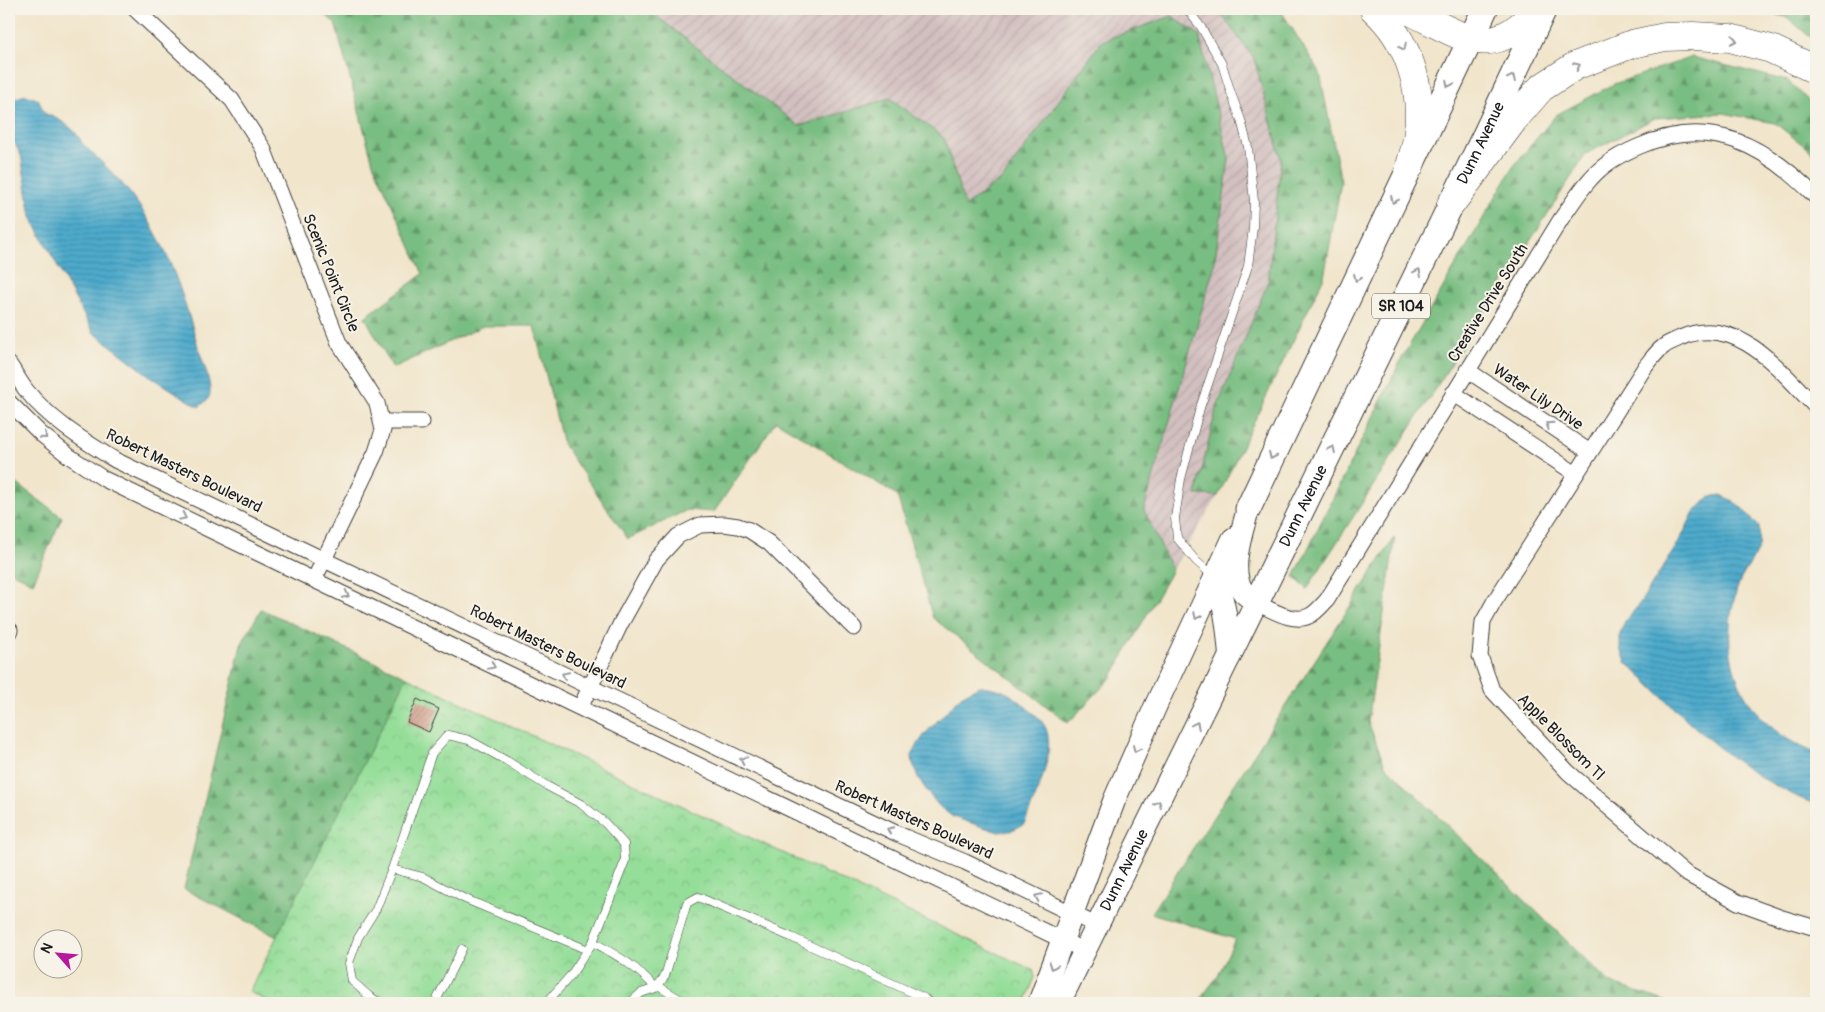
<svg xmlns="http://www.w3.org/2000/svg" width="1825" height="1012" font-family="Pangolin,sans-serif">
  <style>
    .industrial { fill: url(#industrial-furrows) }
    .forest { fill: url(#forest-firs); stroke: #4a6c4e }
    .park { fill: url(#park-crowns); stroke: #587d5a }
    .water { fill: url(#water-rules); stroke: #356374 }
    .building { fill: url(#building-hatch) }
    .lines { fill: none; stroke-linecap: round; stroke-linejoin: round }
    .service-casing { stroke: #3c3a36; stroke-width: 9 }
    .minor-casing { stroke: #3c3a36; stroke-width: 17 }
    .secondary-casing { stroke: #3c3a36; stroke-width: 24 }
    .primary-casing { stroke: #3c3a36; stroke-width: 27 }
    .motorway-casing { stroke: #3c3a36; stroke-width: 29 }
    .service { stroke: #fff; stroke-width: 8 }
    .minor { stroke: #fff; stroke-width: 15 }
    .secondary { stroke: #fff; stroke-width: 22 }
    .primary { stroke: #fff; stroke-width: 25 }
    .motorway { stroke: #fff; stroke-width: 28 }
    .oneway { stroke: #999 }
    .labels { text-anchor: middle; dominant-baseline: central; stroke-width: 4; stroke-linejoin: round; paint-order: stroke }
    .shield { fill: #f7f3e8; stroke: #5e5c59; stroke-width: 1 }
    .shield-label { font-size: 15px; font-weight: bold; fill: #1c1c1c }
    .street-label { font-size: 16px; fill: #1c1c1c; stroke: #f7f3e8 }
  </style>
  <defs>
    <pattern id="industrial-furrows" width="10" height="10" patternUnits="userSpaceOnUse" patternTransform="scale(1.25)"><rect width="10" height="10" fill="#d2bfbf"/><path d="M-1 1l2-2M0 10L10 0M9 11l2-2" fill="none" stroke="#b4a4a4"/></pattern>
    <pattern id="forest-firs" width="22" height="20" patternUnits="userSpaceOnUse" patternTransform="scale(1.25)"><rect width="22" height="20" fill="#78bd81"/><path d="M5 1l3.5 6h-7zM16 11l3.5 6h-7z" fill="#629969"/></pattern>
    <pattern id="park-crowns" width="20" height="18" patternUnits="userSpaceOnUse" patternTransform="scale(1.25)"><rect width="20" height="18" fill="#95de99"/><path d="M2 6a3 3 0 1 1 6 0M12 15a3 3 0 1 1 6 0" fill="none" stroke="#80be83"/></pattern>
    <pattern id="water-rules" width="6" height="5" patternUnits="userSpaceOnUse" patternTransform="scale(1.25)"><rect width="6" height="5" fill="#4eaacc"/><path d="M0 2.5h6" fill="none" stroke="#408aa5"/></pattern>
    <pattern id="building-hatch" width="6" height="6" patternUnits="userSpaceOnUse" patternTransform="scale(1.25)"><rect width="6" height="6" fill="#cd9684"/><path d="M-1 1l2-2M0 6l6-6M5 7l2-2" fill="none" stroke="#a67a6b"/></pattern>
  </defs>
  <rect width="100%" height="100%" fill="#f7f3e8"/>
  <filter id="ink" filterUnits="userSpaceOnUse"><feTurbulence type="fractalNoise" baseFrequency=".02" numOctaves="2"/><feDisplacementMap in="SourceGraphic" scale="10" xChannelSelector="R" yChannelSelector="G"/><feConvolveMatrix kernelMatrix="1 2 1 2 8 2 1 2 1" color-interpolation-filters="sRGB"/></filter>
  <filter id="wash" filterUnits="userSpaceOnUse"><feTurbulence type="fractalNoise" baseFrequency=".0096" numOctaves="4" result="noise"/><feDisplacementMap in="SourceGraphic" scale="20" xChannelSelector="R" yChannelSelector="G"/><feGaussianBlur stdDeviation="1.12" result="paint"/><feColorMatrix in="noise" values="0 0 0 0 0 0 0 0 0 0 0 0 0 0 0 0 0 1.4 0 .05"/><feComposite in="paint" operator="in"/></filter>
  <g filter="url(#wash)">
    <rect width="100%" height="100%" fill="#f1e5cb"/>
    <path class="industrial" d="M647,9h570l37,49 27,101 -13,123 -52,128 -20,85 22,1 -46,74 -28,-60 70,-243 15,-108 -127,-118 -99,137 -38,28 -21,-68 -54,-40 -91,28z"/>
    <path class="forest" d="M318,9h329l152,117 91,-28 54,40 21,68 38,-28 99,-137 70,-25 27,19 30,124 -15,108 -70,243 28,60 -61,108 -43,45 -135,-105 -36,-123 -121,-74 -62,91 -27,-2 -59,29 -65,-95 -29,-118h-51l-90,42 -28,-51 58,-43 -50,-111 -38,-140z
      M1217,9h63l40,64 21,109 -17,95 -106,219 -22,-1 20,-85 52,-128 13,-123 -27,-101z
      M1756,9h60v33l-28,-24z
      M1692,57l96,24 28,27v47l-41,-32 -52,-10 -68,5 -69,36 -279,435 -13,-12 108,-219 111,-191 43,-52 58,-31z
      M9,478l53,39 -29,66 -24,-13z
      M1395,537l-27,185 17,43 225,218 52,17 6,3h-471l21,-27 17,-37 -84,-26z
      M261,609l146,68 -130,260 -93,-48 57,-244z"/>
    <path class="park" d="M407,677l626,293 2,7 -10,26h-754l-22,-11z"/>
    <path class="water" d="M26,95l13,5 5,13c13,5 26,12 34,23 3,3 3,7 6,9 12,12 24,23 35,35 42,47 61,103 78,163 3,12 17,44 12,54 -2,4 -7,7 -10,10l-49,-31 -57,-44 -62,-115 -10,-62 -12,-22v-29l7,-6z
      M1722,495l18,11 19,21c0,6 1,14 0,19 -4,13 -15,25 -20,37 -26,74 3,142 77,170v51c-11,-3 -21,-8 -32,-14 -61,-30 -108,-81 -157,-127l-7,-14v-15l5,-13 13,-15 41,-64 14,-28 17,-18z
      M979,686c19,1 33,7 47,21 6,5 13,10 17,16 17,24 -9,77 -19,101l-14,7 -12,1 -45,-15 -13,-10 -11,-13 -12,-18v-5l-4,-6 -1,-9 4,-9 9,-13 36,-38z"/>
    <g id="blocks">
      <path class="building" d="M417,699l22,10 -10,23 -22,-10z"/>
    </g>
  </g>
  <g filter="url(#ink)">
    <use href="#blocks" fill-opacity="0" stroke="#3c3a36" stroke-width="1"/>
    <g class="lines">
      <defs>
        <path id="service" d="M1187,9l14,18 21,37 9,29 10,27 7,27 6,54 -1,27 -5,38 -48,142 -19,71 -6,39 2,20 19,23 17,15
          M392,869l31,8 40,21 125,52
          M593,942c25,14 43,24 63,46
          M658,986l28,17
          M381,1003l-11,-6 -18,-16 -3,-18 9,-25 18,-29 16,-40 40,-116 16,-18 21,5 38,21 40,25 34,18 24,19 19,21 1,17 -32,81 -22,33 -25,28
          M435,1003l27,-54
          M630,1003l11,-10 15,-5 9,-12 22,-73 11,-6 93,40 133,61 5,5"/>
        <path id="minor" d="M135,9l97,91 31,48 76,195 38,60 6,27 -7,22 -62,128
          M9,364c6,9 11,18 17,26 24,30 57,50 89,70l785,375 65,27 133,64
          M1467,370l123,82
          M1453,393l123,81
          M9,402l32,32 28,22 35,23 981,472
          M1816,407c-35,-35 -79,-95 -136,-69 -6,3 -13,5 -17,9 -7,5 -12,13 -18,20l-151,235 -11,20 -3,34 12,34 76,82 117,101 53,29 44,16 34,10
          M381,422h41
          M1256,603c15,6 37,21 53,13 7,-3 13,-11 18,-16l234,-381c13,-18 25,-39 43,-53 10,-8 24,-15 36,-20 71,-31 126,0 176,51
          M9,632l1,-2
          M580,708l41,-85 35,-63 22,-24 22,-11 24,-1 14,2 11,4 20,13 85,85"/>
        <g id="secondary">
          <path d="M1215,577c10,26 13,51 15,79"/>
          <path d="M1039,1003l75,-202 42,-96 77,-166"/>
          <path id="s1" d="M1059,1003l197,-400c-4,-3 -8,-7 -12,-10 -17,-21 -2,-61 4,-84"/>
        </g>
        <g id="primary">
          <path d="M1248,509l237,-500"/>
          <path id="s2" d="M1256,603l231,-472 57,-122"/>
        </g>
        <path id="motorway" d="M1374,9c34,31 49,77 44,123 -1,11 -5,23 -8,34
          M1406,9c53,25 84,56 131,0
          M1451,204l64,-86 26,-30 34,-22 57,-22 33,-7 28,-1 37,2 41,11 45,21"/>
      </defs>
      <use href="#service" class="service-casing"/>
      <use href="#minor" class="minor-casing"/>
      <use href="#secondary" class="secondary-casing"/>
      <use href="#primary" class="primary-casing"/>
      <use href="#motorway" class="motorway-casing"/>
      <use href="#service" class="service"/>
      <use href="#minor" class="minor"/>
      <use href="#secondary" class="secondary"/>
      <use href="#primary" class="primary"/>
      <use href="#motorway" class="motorway"/>
    </g>
    <defs><path id="oneway-chevron" d="M-2-3.5L2.5 0L-2 3.5" fill="none" stroke-width="1.6" stroke-linecap="round" stroke-linejoin="round" transform="scale(1.25)"/></defs>
    <g class="oneway">
      <use href="#oneway-chevron" transform="translate(1734 40) rotate(11)"/>
      <use href="#oneway-chevron" transform="translate(1403 47) rotate(64)"/>
      <use href="#oneway-chevron" transform="translate(1577 66) rotate(-26)"/>
      <use href="#oneway-chevron" transform="translate(1512 78) rotate(-65)"/>
      <use href="#oneway-chevron" transform="translate(1449 84) rotate(116)"/>
      <use href="#oneway-chevron" transform="translate(1394 200) rotate(115)"/>
      <use href="#oneway-chevron" transform="translate(1418 272) rotate(-64)"/>
      <use href="#oneway-chevron" transform="translate(1357 278) rotate(115)"/>
      <use href="#oneway-chevron" transform="translate(1549 425) rotate(-146)"/>
      <use href="#oneway-chevron" transform="translate(44 436) rotate(41)"/>
      <use href="#oneway-chevron" transform="translate(1332 449) rotate(-64)"/>
      <use href="#oneway-chevron" transform="translate(1272 456) rotate(115)"/>
      <use href="#oneway-chevron" transform="translate(183 517) rotate(26)"/>
      <use href="#oneway-chevron" transform="translate(346 595) rotate(26)"/>
      <use href="#oneway-chevron" transform="translate(1197 616) rotate(115)"/>
      <use href="#oneway-chevron" transform="translate(492 666) rotate(26)"/>
      <use href="#oneway-chevron" transform="translate(565 675) rotate(-154)"/>
      <use href="#oneway-chevron" transform="translate(1196 725) rotate(-64)"/>
      <use href="#oneway-chevron" transform="translate(1136 749) rotate(114)"/>
      <use href="#oneway-chevron" transform="translate(743 760) rotate(-154)"/>
      <use href="#oneway-chevron" transform="translate(1158 804) rotate(-64)"/>
      <use href="#oneway-chevron" transform="translate(890 830) rotate(-154)"/>
      <use href="#oneway-chevron" transform="translate(1038 897) rotate(-154)"/>
      <use href="#oneway-chevron" transform="translate(1053 966) rotate(111)"/>
    </g>
  </g>
  <g class="labels">
    <rect class="shield" x="1372" y="293.5" width="58" height="25" rx="4"/>
    <g class="shield-label">
      <text x="1401" y="306">SR 104</text>
    </g>
    <g class="street-label">
      <text stroke="none"><textPath href="#s2" startOffset="512">Dunn Avenue</textPath></text>
      <text transform="translate(331 273) rotate(68)">Scenic Point Circle</text>
      <text transform="translate(1488 303) rotate(-58)">Creative Drive South</text>
      <text transform="translate(1538 397) rotate(34)">Water Lily Drive</text>
      <text transform="translate(184 471) rotate(26)">Robert Masters Boulevard</text>
      <text stroke="none"><textPath href="#s2" startOffset="108">Dunn Avenue</textPath></text>
      <text transform="translate(548 647) rotate(26)">Robert Masters Boulevard</text>
      <text transform="translate(1561 737) rotate(45)">Apple Blossom Tl</text>
      <text transform="translate(914 820) rotate(24)">Robert Masters Boulevard</text>
      <text stroke="none"><textPath href="#s1" startOffset="148">Dunn Avenue</textPath></text>
    </g>
  </g>
  <rect width="1825" height="1012" fill="none" stroke="#f7f3e8" stroke-width="30"/>
  <g transform="translate(58 954) rotate(297)"><circle r="24" fill="#f7f3e8" stroke="#9f9d96"/>
  <path d="M0-4L9 19L0 12L-9 19Z" fill="#b5179e"/>
  <text y="-8" font-size="14" font-weight="bold" text-anchor="middle" fill="#1c1c1c">N</text>
  </g>
</svg>
